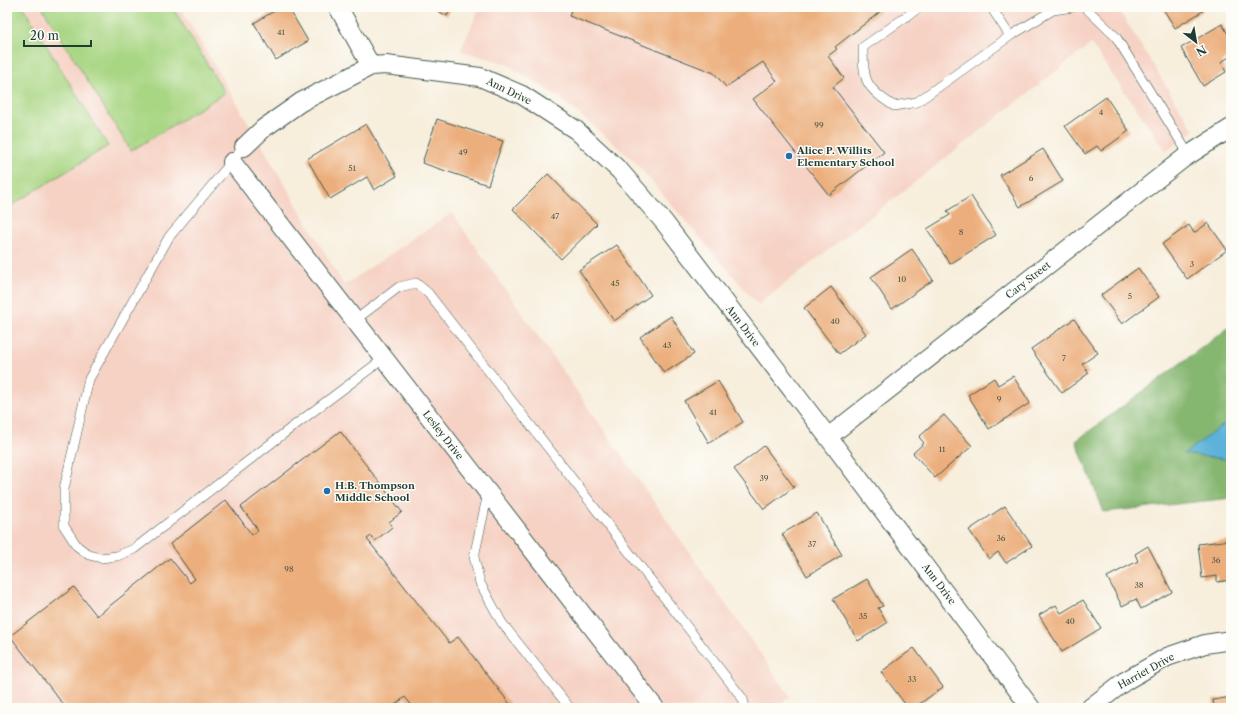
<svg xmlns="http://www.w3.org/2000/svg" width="1238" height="715" font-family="'Libre Caslon Text',serif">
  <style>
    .built { fill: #f6d2c4 }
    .green { fill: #a8d683; stroke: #648a5c }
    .forest { fill: #86b771; stroke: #527a52 }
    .water { fill: #5bb2d8; stroke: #3d7886 }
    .building { fill: #ecae7c }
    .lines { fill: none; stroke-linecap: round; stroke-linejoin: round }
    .lane-casing { stroke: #3f584d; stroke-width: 10 }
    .street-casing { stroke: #3f584d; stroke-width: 20 }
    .lane { stroke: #fff; stroke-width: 9 }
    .street { stroke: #fff; stroke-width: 18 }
    .poi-dot { fill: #1f6fb2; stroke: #fdfcf7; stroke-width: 1.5 }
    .labels { text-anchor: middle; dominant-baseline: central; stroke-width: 3; stroke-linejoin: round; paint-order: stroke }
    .number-label { font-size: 8px; fill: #525946 }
    .street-label { font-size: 10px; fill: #1f3d34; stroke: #fdfcf7 }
    .poi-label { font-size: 10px; font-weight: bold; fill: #1f3d34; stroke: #fdfcf7; text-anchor: start }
  </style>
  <rect width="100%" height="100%" fill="#fdfcf7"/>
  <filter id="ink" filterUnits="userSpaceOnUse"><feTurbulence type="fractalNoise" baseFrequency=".025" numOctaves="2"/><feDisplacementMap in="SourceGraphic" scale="8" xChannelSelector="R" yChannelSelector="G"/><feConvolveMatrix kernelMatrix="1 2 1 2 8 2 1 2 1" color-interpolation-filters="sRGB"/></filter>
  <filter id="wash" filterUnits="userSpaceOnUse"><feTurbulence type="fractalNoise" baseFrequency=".012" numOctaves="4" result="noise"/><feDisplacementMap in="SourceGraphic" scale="16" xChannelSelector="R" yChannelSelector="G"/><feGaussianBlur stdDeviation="0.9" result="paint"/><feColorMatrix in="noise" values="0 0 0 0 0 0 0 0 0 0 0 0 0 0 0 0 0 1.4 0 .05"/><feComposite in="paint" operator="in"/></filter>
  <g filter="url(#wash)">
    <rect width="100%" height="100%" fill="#f7eedc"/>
    <path class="built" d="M7,7h173l164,278 108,-72 338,483 -13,12h-770z
      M480,7h637l77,124 -28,20 -75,-107 -333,261 -124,-144 -75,-64 -54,-34 -45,-12z"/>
    <path class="green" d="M7,7h16l85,139 -101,62z
      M42,7h130l53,86 -94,58z"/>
    <path class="forest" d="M1231,326v172l-127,14 -28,-71z"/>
    <path class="water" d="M1231,419v41l-47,-6z"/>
    <g id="blocks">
      <path class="building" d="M281,7h7l20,34 -32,19 -22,-37z
        M431,7h21l-5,9z
        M572,7h303l6,4 -46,36 2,2 -9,7 16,22 -11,9 51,65 -55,43 -76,-96 24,-18 -14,-19 -37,25 -12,-14 -145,-57z
        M1162,7h38l3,4 -28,17z
        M1222,24l9,15v17l-10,6 5,10 -23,14 -22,-38z
        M1106,97l23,34 -28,20 -4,-5 -12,8 -20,-28z
        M437,119l66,22 -15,44 -66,-22z
        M366,124l31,52 -23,14 -7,-13 -37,22 -23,-40z
        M1043,149l20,32 -43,26 -20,-32z
        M548,174l49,50 -36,35 -48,-50z
        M971,196l25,39 -46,29 -23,-35 23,-14 -3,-4z
        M1208,223l19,27 -40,29 -25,-35 27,-19 5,8z
        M617,245l34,50 -37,26 -35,-51z
        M912,249l21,31 -41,29 -21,-32z
        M1138,268l21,29 -37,27 -21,-29z
        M831,287l35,47 -27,20 -35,-46z
        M671,316l23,38 -30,19 -24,-36z
        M1074,319l24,34 -16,11 7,9 -27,20 -31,-44z
        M1013,376l17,27 -41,26 -21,-34 26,-17 4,7z
        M718,381l25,41 -34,21 -25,-42z
        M944,415l28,31 -37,32 -22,-25 11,-10 -5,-6z
        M340,431l62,81 -13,10 3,5 -17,14 -4,-5 -4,3 82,104 9,-6 55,71h-99l-9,-11 -14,11h-325l-56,-72 64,-49 23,29 73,-58 20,25 5,-4 -25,-35 56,-44 26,35 6,-5 -17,-23z
        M764,446l30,41 -30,22 -30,-40z
        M1005,506l27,40 -26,17 -8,-11 -9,7 -20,-29z
        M817,513l25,42 -35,21 -25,-42z
        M1231,540v40l-14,2v-6l-15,2 -4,-34z
        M1148,546l24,46 -31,17 -5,-10 -14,7 -15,-29 31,-16 -3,-7z
        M867,579l16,27 -5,2 9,15 -29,18 -25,-42z
        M1083,600l18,28 -39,24 -23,-37 17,-10 5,8z
        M914,648l29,39 -29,21h-6l-27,-36z
        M1231,697v11h-17l-1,-8z"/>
    </g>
  </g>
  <g filter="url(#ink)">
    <use href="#blocks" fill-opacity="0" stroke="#3f584d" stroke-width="1"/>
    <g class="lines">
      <defs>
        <path id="lane" d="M920,7l-57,40c0,33 2,41 31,59l23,-4 93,-66
          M991,7l19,29 43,-26 20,-3
          M1085,7l31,30 73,118
          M244,147l-75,90 -80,142 -25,110v37l13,20 12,9 12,3 16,-2 17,-7 157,-121 92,-69
          M354,321l45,-34 17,-4 12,10 315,406 2,9
          M488,493l-14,64 6,26 22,40 68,85"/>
        <path id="street" d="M338,7l33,59
          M244,147l20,-19 37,-26 70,-36 15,-1 94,12 42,18 54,35 44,41 44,51 164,215 203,271
          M232,162l423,546
          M828,437l356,-279 47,-30
          M1090,708l35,-27 42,-24 38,-13 26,-4"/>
      </defs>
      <use href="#lane" class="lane-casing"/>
      <use href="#street" class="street-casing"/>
      <use href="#lane" class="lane"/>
      <use href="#street" class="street"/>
    </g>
  </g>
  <g class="poi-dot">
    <circle cx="789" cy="156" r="4"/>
    <circle cx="327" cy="491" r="4"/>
  </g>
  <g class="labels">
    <g class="number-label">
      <text x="281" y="32">41</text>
      <text x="1101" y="112">4</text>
      <text x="819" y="125">99</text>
      <text x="463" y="152">49</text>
      <text x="352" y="168">51</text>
      <text x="1031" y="178">6</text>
      <text x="555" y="216">47</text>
      <text x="961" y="232">8</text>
      <text x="1192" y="264">3</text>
      <text x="902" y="279">10</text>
      <text x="615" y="283">45</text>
      <text x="1130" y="296">5</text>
      <text x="835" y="321">40</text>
      <text x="667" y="345">43</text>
      <text x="1064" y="358">7</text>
      <text x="999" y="399">9</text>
      <text x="713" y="412">41</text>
      <text x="942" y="449">11</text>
      <text x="764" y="478">39</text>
      <text x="1001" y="538">36</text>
      <text x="812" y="544">37</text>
      <text x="1216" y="560">36</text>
      <text x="289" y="569">98</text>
      <text x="1139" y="585">38</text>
      <text x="863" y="616">35</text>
      <text x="1070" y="621">40</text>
      <text x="912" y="679">33</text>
    </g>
    <g class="street-label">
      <text transform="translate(509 91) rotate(26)">Ann Drive</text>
      <text transform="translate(1028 280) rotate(-38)">Cary Street</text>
      <text transform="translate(743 326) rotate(53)">Ann Drive</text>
      <text transform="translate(443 435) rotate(52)">Lesley Drive</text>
      <text transform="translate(939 584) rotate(53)">Ann Drive</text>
      <text transform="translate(1146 671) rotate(-29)">Harriet Drive</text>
    </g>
    <g class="poi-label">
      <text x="797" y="150">Alice P. Willits<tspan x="797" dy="12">Elementary School</tspan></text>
      <text x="335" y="485">H.B. Thompson<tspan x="335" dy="12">Middle School</tspan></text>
    </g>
  </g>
  <rect width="1238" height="715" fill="none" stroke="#fdfcf7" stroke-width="24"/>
  <g transform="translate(1196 42) rotate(149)" stroke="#fdfcf7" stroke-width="3" paint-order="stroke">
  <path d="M0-3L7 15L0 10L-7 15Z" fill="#1f3d34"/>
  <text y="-6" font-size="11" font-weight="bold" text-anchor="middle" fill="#1f3d34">N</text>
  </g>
  <path d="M24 40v6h67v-6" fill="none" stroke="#1f3d34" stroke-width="2"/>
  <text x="30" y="40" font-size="12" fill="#1f3d34" stroke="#fdfcf7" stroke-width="3" paint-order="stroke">20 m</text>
</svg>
